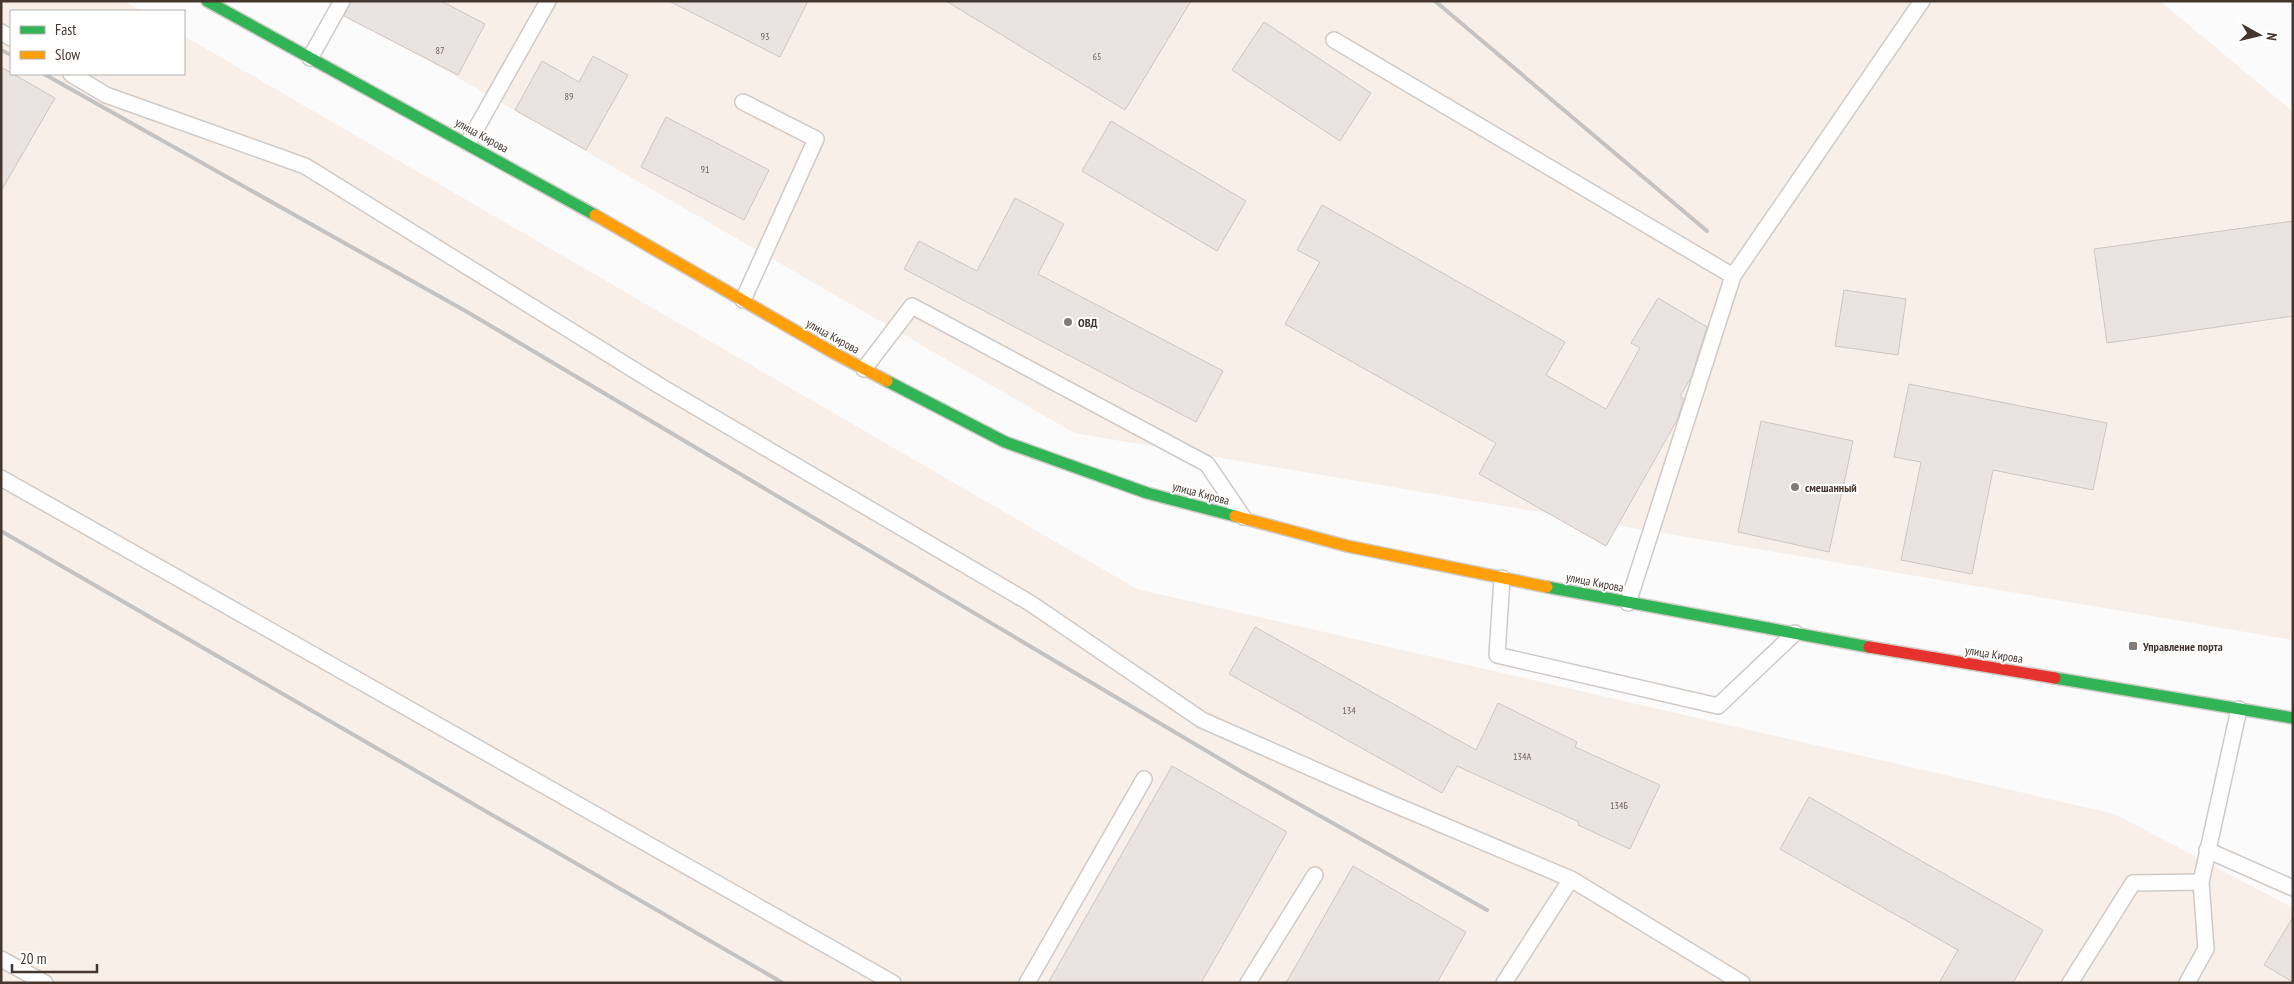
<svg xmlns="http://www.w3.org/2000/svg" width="2294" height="984" font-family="'PT Sans Narrow',sans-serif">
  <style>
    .built { fill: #f8efe9 }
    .building { fill: #ebe3df; stroke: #ccc6c2 }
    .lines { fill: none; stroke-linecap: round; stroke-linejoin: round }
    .lane-casing { stroke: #d0cac6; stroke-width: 18 }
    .fast-casing { stroke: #d0cac6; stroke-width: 14 }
    .slow-casing { stroke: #d0cac6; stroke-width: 14 }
    .jam-casing { stroke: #d0cac6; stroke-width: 14 }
    .lane { stroke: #fefefe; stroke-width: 15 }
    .fast { stroke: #30b455; stroke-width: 11 }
    .slow { stroke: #ff9f0a; stroke-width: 11 }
    .jam { stroke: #e5322d; stroke-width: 11 }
    .rail { stroke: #c4c3c2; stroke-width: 4 }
    .poi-dot { fill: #857b76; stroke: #fff; stroke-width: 2 }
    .labels { text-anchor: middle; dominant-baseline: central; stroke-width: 4; stroke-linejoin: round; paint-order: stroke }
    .number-label { font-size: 10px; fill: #6f625b }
    .street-label { font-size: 12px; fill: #45362e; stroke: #fff }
    .poi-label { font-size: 12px; font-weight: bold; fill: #45362e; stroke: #fff; text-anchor: start }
  </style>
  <rect width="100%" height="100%" fill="#fbfbfb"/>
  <path class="built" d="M1,1h123l17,10h-130v63h173v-38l953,553 978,225 178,94v75h-2292z
    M325,1h1835l133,111v528l-1219,-207z"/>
  <path class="building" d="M351,1h90l44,23 -27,51 -114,-59z
    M669,1h139l-28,56z
    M946,1h245l-66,109z
    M1264,22l107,71 -31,48 -108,-71z
    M593,56l35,19 -42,75 -71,-40 27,-49 37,21z
    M1,67l54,31 -54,93z
    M666,117l103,53 -25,50 -103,-53z
    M1111,121l135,80 -29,50 -135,-80z
    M1015,198l49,26 -26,50 185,97 -27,51 -292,-153 15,-28 58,30z
    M1322,205l243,137 -19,33 60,34 34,-61 -9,-5 27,-45 49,29 -16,51 -11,18 4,3 -7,21 -71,126 -127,-72 17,-31 -211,-119 35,-62 -23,-12z
    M2293,221v95l-186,27 -13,-94z
    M1844,290l62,9 -8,56 -63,-9z
    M1909,384l198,39 -14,67 -100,-20 -21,104 -71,-14 20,-98 -27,-5z
    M1761,421l92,20 -24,111 -91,-20z
    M1255,627l221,123 22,-47 79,39 -2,5 85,38 -30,64 -52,-24 1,-3 -122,-56 -15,27 -213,-119z
    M1172,766l115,66 -86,151h-153z
    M1809,797l234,133 -30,53h-74l19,-33 -178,-101z
    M1353,866l113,66 -29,51h-151z
    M2293,917v65l-29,-17z"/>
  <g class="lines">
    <defs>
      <path id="lane" d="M1,32l10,6
        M1334,40l399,236 -105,327
        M310,58l32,-57
        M71,74l35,21 199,71 355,220 370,217 172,117 179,79 190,80
        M743,102l73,37 -73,161
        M468,143l80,-142
        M1733,276l189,-275
        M864,369l48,-63 295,158 36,53
        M1,478l892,505
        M1502,578l-5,77 221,51 77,-73
        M2207,850l86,38
        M1,959l44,24
        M1027,983l117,-204
        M1248,983l67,-108
        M1504,983l67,-104 171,104
        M2070,983l63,-100 68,-1
        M2187,983l19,-34 -5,-67 38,-173"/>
      <path id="fast" d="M207,1l388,214
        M887,381l118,61 142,51 88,23
        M1547,587l322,60
        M2055,678l238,40"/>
      <path id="slow" d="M595,215l237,137 55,29
        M1235,516l112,30 200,41"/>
      <path id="jam" d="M1869,647l186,31"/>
    </defs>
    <use href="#lane" class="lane-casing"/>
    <use href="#fast" class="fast-casing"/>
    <use href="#slow" class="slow-casing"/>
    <use href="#jam" class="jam-casing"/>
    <use href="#lane" class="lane"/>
    <use href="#fast" class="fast"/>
    <use href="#slow" class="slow"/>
    <use href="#jam" class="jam"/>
    <path class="rail" d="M1435,1l272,230
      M1,50l10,5
      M44,74l425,239 773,459 245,138
      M1,531l782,452"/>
  </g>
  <g class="poi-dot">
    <circle cx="1068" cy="322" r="5"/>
    <circle cx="1795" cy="487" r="5"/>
    <rect x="2128" y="641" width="10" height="10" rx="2.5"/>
  </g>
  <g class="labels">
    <g class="number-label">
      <text x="765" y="36">93</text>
      <text x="440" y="50">87</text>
      <text x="1097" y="56">65</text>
      <text x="569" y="96">89</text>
      <text x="705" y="169">91</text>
      <text x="1349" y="710">134</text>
      <text x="1522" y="756">134А</text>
      <text x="1619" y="805">134Б</text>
    </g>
    <g class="street-label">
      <text transform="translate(482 135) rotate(29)">улица Кирова</text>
      <text transform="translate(833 336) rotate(29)">улица Кирова</text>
      <text transform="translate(1201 493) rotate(15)">улица Кирова</text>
      <text transform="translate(1595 582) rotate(11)">улица Кирова</text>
      <text transform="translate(1994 654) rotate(9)">улица Кирова</text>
    </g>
    <g class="poi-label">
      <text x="1078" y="322">ОВД</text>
      <text x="1805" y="487">смешанный</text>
      <text x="2143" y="646">Управление порта</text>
    </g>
  </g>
  <rect width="2294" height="984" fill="none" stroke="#45362e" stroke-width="5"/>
  <rect x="10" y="10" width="175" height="65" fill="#ffffff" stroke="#b5afab"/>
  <rect x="20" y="26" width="25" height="8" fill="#30b455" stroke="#b5afab"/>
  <text x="55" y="35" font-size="15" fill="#45362e">Fast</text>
  <rect x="20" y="51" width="25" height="8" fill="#ff9f0a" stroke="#b5afab"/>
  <text x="55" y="60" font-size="15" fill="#45362e">Slow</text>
  <g transform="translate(2259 35) rotate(98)" stroke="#ffffff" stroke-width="4" paint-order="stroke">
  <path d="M0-4L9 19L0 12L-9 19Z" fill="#45362e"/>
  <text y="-8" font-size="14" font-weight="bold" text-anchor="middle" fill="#45362e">N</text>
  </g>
  <path d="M12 964v8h85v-8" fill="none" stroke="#45362e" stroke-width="2.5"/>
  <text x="20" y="964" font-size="15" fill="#45362e" stroke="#ffffff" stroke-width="4" paint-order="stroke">20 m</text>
</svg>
